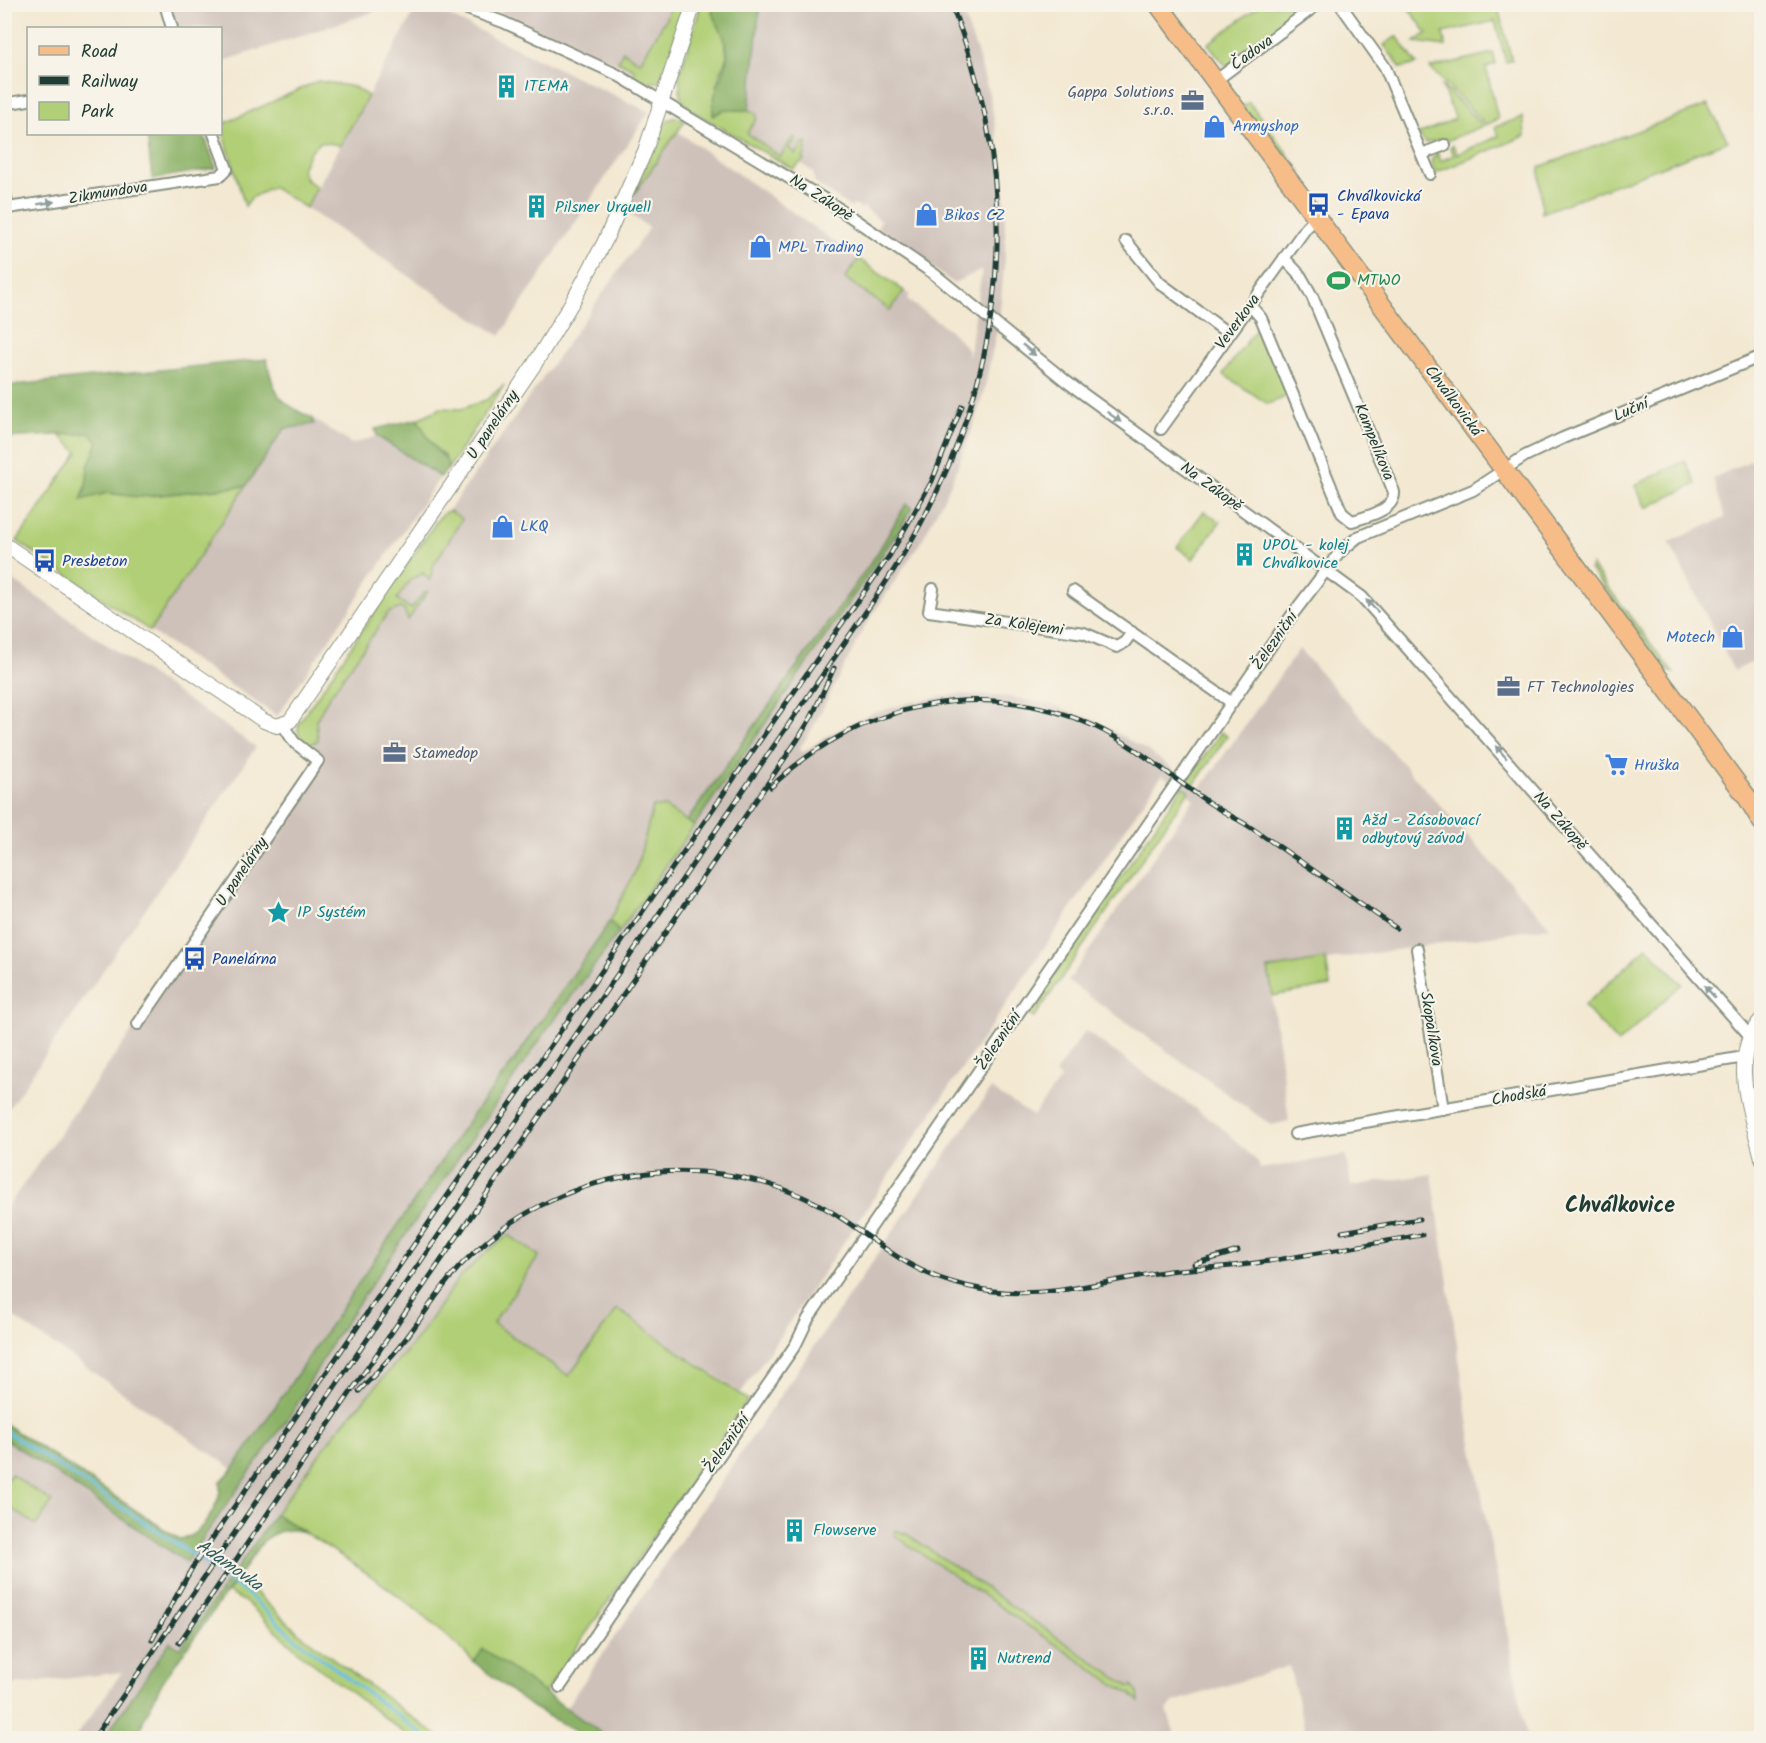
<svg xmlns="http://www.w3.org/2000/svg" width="1766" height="1743" font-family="Kalam,sans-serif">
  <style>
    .industrial { fill: #cec1ba }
    .green { fill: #b1cf76; stroke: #688655; stroke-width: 1.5 }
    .forest { fill: #8cb267; stroke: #56784e; stroke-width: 1.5 }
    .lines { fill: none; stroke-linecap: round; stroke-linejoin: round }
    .stream { stroke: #6bbfe7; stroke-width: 3 }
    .minor-casing { stroke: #899282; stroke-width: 14 }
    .tertiary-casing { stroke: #899282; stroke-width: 16 }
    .primary-casing { stroke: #899282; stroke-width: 21 }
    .minor { stroke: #fff; stroke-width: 10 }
    .tertiary { stroke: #fff; stroke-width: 14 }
    .primary { stroke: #f7bd88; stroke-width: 18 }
    .rail-casing { stroke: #1f3d34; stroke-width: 5 }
    .rail { stroke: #f7f3e8; stroke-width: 3; stroke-dasharray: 9; stroke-linecap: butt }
    .oneway { fill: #8f9e9a }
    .labels { text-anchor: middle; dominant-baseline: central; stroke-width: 4.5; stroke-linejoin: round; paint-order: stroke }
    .street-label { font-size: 16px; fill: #1f3d34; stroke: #f7f3e8 }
    .culture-label { font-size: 16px; fill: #0d838f; stroke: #f7f3e8; text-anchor: start }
    .service-label { font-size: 16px; fill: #4e5e75; stroke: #f7f3e8; text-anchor: start }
    .shop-label { font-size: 16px; fill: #366cbe; stroke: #f7f3e8; text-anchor: start }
    .transit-label { font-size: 16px; fill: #164399; stroke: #f7f3e8; text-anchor: start }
    .leisure-label { font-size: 16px; fill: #27864d; stroke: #f7f3e8; text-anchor: start }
    .water-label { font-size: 18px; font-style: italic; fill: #325e61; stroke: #f7f3e8 }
    .district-label { font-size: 22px; font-weight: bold; fill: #1f3d34; stroke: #f7f3e8 }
  </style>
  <rect width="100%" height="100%" fill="#f7f3e8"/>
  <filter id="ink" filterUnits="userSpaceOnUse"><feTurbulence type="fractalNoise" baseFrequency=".0167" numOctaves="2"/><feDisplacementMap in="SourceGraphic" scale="12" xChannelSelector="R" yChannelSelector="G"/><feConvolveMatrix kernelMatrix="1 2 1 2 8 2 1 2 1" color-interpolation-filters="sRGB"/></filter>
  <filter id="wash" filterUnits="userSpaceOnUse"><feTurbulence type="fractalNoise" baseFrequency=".008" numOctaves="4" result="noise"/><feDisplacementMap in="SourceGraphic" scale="24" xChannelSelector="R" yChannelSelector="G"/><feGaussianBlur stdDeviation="1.35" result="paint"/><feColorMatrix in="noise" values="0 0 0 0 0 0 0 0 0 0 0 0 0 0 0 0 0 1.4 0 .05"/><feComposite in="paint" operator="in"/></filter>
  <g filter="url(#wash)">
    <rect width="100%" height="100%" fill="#f3e8d1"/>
    <path class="industrial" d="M170,5h225l-174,57 -1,-34h-41z
      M418,5h8l223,107 -149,224 -194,-128z
      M482,5h188l-4,14 -31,52z
      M761,5h199l17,47 13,45 11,63 4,47v50l-6,63 -16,75 -14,43 -21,52 -26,50 -57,86 -52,101 -14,22 4,3 26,-17 41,-21 42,-12 45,-8 53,3 43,8 43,16 54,31 50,37 99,-140 251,278 -282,42 21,152 -18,4 -203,-144 126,-182 -32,-24 -421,618 -124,-84 -48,68 -76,-54 46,-66 -80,21 -43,62 -81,93 -155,216 -11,-6 -65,95h-29l47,-66 -117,14 -1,-247 182,123 107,-151 43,-75 212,-308 100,-137 232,-333 26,-54 -29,50 -190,267 -22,-14h-12l-17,63 -26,51 -99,144 -38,49 -240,355 -227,-157 -1,-102 320,-450 -27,-37 351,-495 -19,-14 4,-20 43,-63 233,164 -3,5 43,30 16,17 3,10 13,-87 -29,13 -76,-56 4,-6 -18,-14 -2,2 -7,-4 -3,3 -36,-25 -2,-11 -12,-9 -7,4 -48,-33z
      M312,418l40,26 25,-8 63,41 -163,239 -127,-85 134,-202 30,-5z
      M1761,456v202l-27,13 -65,-129 56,-24 -12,-40z
      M5,575l251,172 -251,367z
      M1085,1031l135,95 38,36 2,7 86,-14 5,31 81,-12 38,259 57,305h-220l-18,-72 -116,36 -6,8 9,28h-568l-43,-29 426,-620 42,27 28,-38 -6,-5z"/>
    <path class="green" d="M670,5h15l-19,63 -8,14 -14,1 -12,-5 3,-8 -17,-9 5,-10 17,11 26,-43z
      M701,5h14l-3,7 12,22 3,22 -11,29 6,25h27l7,3 1,5 -10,15 33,24 13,-20 3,2 -7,10 7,5 7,-10 4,-1 -4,18 -10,8 -101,-58 -11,-12 -2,-23z
      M1260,5h48l-82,61 -18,-22z
      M1406,5h91l15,55 -6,2 -11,-41 -52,12 3,13 -31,-4 12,-9z
      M1397,36l20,28 -16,4 -17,-23z
      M1493,53l3,11 -10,3 12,52 -12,6 -56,-57z
      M318,81l36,6 14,9 -27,49 -21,-3 -10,10 -8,17 4,10 11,8 -11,21 -34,-21 -21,11 -6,8 -24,-81z
      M1441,84l42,42 -39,16 -1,-3 -17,4 -8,-9 37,-15z
      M1249,102l52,70h-6l-29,-39 -6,-1 -18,-25z
      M1708,105l20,36 -186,72 -3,-46z
      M676,117l9,4 -51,73 28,-67 6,-7z
      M1523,117l2,19 -90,37 -4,-12 6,-9 4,9 13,-6 -4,-8 3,-2 4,9 42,-18 -4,-9z
      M859,259l45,32 -14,19 -45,-32z
      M1259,325l29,71 -20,8 -45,-30z
      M504,385l-56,84 -3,-13 -11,-8 -17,-29 24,-11 20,1 25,-9z
      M90,433l8,8c-7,20 -10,39 -16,58l25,-6 32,4 107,-11 -96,145 -133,-90 61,-89 -19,-17z
      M1685,461l11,23 -50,24 -11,-23z
      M450,511l12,8 -29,47 -3,15 -7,-8 -13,7 -13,19 14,10 13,-16 4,-2 -20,29 -4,-10 -4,-2 -12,5 -61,87 -11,21 2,19 -8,5c-10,-4 -14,-12 -11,-22l139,-204 7,-7z
      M1204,511l16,11 -27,37 -16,-12z
      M1591,565l82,108 -7,-3 -76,-101z
      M1221,732l6,4 -33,49 -7,-4z
      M1183,786l6,5 -155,227 -7,-4z
      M653,807h12l29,19 -75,106 -9,-11 26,-51z
      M1647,947l35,37 -64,59 -34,-37z
      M1326,959l4,27 -57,10 -5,-27z
      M509,1235l30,21 -46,67 76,53 48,-67 131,91 -204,294 -60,-44 -10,12c-58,-60 -129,-105 -199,-148l60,-81 81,-93 43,-62 30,-28z
      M11,1474l41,28 -16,23 -31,-21v-20z
      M895,1530l13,5 222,152 2,-2 6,7 1,10 -8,-9 -5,-1 -232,-157z
      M238,1576l61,57 141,105h-29l-109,-83 -55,-52 -19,-11z"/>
    <path class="forest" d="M715,5h45l-11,105h-26l-10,6c-2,-27 12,-38 14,-60 1,-17 -9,-29 -15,-44z
      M147,134h57l12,34 -64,11z
      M267,359c6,35 12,44 45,59l2,6 -30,5 -38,57 -107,11 -32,-4 -26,7 5,-13 2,-20 10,-25 -8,-9 -85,5v-52z
      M417,419c6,9 10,18 16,26 6,10 15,11 15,24l-8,8 -63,-41 -2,-7z
      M906,504l6,4 -13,22 -205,296 -7,-5 190,-267z
      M610,921l9,11 -71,96 -212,308 -43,75 -107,151 -181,-123v-15l174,115c22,-1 44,-37 41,-57l13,-13 240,-355 38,-49z
      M275,1514l29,18c-15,-4 -27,-2 -40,8l-101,141 -20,40 -4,17h-35l66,-96 10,7z
      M483,1649l125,89h-21l-55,-31 -58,-45z"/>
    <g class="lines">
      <path class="stream" d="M4,1430l182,120 64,46 41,39 136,103"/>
    </g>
  </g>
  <g filter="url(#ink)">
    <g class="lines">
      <defs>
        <path id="minor" d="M165,4l7,24
          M453,4l50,18 113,52 213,128 105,72 133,108 295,215 388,439
          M1340,4l45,63 45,107
          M1215,81l103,-77
          M4,104l24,-4
          M1422,154l23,-9
          M4,188l4,20 212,-32 7,-7 -13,-35
          M1126,241l34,42 69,51
          M1250,305l11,13 81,195 10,8c15,-4 43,-11 42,-29l-82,-196 -12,-21 -16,-17
          M1161,429l145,-201 10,-10
          M933,589l-4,22 155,22 33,14 8,-5 7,-10
          M1073,591l159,112
          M1417,949l26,160
          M138,1024l180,-263 -24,-19 -11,-17
          M1295,1134l449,-77
          M560,1687l236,-343 12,-25 484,-704 48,-63 18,-15 115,-47 52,-34 38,-18 199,-82"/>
        <path id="tertiary" d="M4,544l260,177 13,5 13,-5 244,-356 40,-66 30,-56 41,-92 49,-147
          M1762,1019c-35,38 -10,96 0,139"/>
        <path id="primary" d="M1158,4l589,793 15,25"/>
      </defs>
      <use href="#minor" class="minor-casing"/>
      <use href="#tertiary" class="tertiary-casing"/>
      <use href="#primary" class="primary-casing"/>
      <use href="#minor" class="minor"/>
      <use href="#tertiary" class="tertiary"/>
      <use href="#primary" class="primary"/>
      <defs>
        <path id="rail" d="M771,787c86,-84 213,-112 323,-61 43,20 78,52 117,78 13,9 27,15 39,23 50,33 98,68 146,101
          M1342,1232l77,-13
          M1194,1264l44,-13
          M359,1391c18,-19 36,-37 51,-58 18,-24 33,-50 54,-71 92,-93 233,-117 350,-60 34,17 62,43 95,62 26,15 55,23 84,27 59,8 119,-12 176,-20 24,-3 48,-3 72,-6 60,-8 121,-20 181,-30
          M152,1640l40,-72 569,-829 129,-184 42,-74 30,-75
          M179,1643l619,-904 14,-23 22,-48
          M94,1738l786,-1147c122,-181 154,-382 71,-587"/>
      </defs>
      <use href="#rail" class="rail-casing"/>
      <use href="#rail" class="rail"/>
    </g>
    <defs><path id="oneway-solid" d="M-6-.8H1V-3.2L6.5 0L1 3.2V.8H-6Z" transform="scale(1.5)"/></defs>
    <g class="oneway">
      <use href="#oneway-solid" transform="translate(46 203) rotate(-9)"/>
      <use href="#oneway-solid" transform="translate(1029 350) rotate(40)"/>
      <use href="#oneway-solid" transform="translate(1114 417) rotate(36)"/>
      <use href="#oneway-solid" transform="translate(1372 606) rotate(-135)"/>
      <use href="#oneway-solid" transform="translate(1501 752) rotate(-131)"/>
      <use href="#oneway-solid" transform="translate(1710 992) rotate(-131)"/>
    </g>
  </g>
  <defs>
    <symbol id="building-bare" viewBox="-9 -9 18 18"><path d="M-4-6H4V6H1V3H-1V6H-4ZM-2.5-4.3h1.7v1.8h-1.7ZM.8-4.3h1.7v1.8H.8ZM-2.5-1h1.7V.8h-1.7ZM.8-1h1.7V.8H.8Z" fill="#0f9aa8" stroke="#f7f3e8" stroke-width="2.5" paint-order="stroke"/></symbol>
    <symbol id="office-bare" viewBox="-9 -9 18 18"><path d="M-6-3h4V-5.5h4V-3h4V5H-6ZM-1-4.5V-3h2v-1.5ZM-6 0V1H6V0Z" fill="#5c6f8a" stroke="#f7f3e8" stroke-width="2.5" paint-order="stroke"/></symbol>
    <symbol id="shop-bare" viewBox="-9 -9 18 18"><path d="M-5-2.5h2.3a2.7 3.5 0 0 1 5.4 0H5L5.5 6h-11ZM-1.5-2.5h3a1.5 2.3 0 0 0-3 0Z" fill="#3f7fe0" stroke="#f7f3e8" stroke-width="2.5" paint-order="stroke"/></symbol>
    <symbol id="bus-bare" viewBox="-9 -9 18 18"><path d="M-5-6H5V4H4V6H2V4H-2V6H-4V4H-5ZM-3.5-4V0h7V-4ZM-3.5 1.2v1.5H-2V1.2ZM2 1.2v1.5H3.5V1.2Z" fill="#1a4fb4" stroke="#f7f3e8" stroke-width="2.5" paint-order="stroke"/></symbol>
    <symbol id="stadium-bare" viewBox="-9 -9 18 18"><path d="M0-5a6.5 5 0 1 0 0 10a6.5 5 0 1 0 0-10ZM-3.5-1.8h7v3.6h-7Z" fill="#2e9e5b" stroke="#f7f3e8" stroke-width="2.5" paint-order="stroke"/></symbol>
    <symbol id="supermarket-bare" viewBox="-9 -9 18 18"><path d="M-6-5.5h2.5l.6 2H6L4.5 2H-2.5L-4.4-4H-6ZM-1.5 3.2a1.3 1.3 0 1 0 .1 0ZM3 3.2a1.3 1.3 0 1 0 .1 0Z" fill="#3f7fe0" stroke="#f7f3e8" stroke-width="2.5" paint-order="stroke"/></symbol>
    <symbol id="sight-bare" viewBox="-9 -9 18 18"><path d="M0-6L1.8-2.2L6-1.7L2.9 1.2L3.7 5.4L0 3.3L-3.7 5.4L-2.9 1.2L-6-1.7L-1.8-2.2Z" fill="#0f9aa8" stroke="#f7f3e8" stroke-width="2.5" paint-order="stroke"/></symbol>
  </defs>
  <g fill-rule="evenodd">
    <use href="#building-bare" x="490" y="70" width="33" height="33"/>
    <use href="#office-bare" x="1176" y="84" width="33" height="33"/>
    <use href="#shop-bare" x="1198" y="110" width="33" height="33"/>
    <use href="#bus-bare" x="1302" y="188" width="33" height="33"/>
    <use href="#building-bare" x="520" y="190" width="33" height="33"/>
    <use href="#shop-bare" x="910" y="198" width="33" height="33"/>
    <use href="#shop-bare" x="744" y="230" width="33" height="33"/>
    <use href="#stadium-bare" x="1322" y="264" width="33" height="33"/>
    <use href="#shop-bare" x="486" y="510" width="33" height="33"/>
    <use href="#building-bare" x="1228" y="538" width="33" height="33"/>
    <use href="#bus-bare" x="28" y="544" width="33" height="33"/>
    <use href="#shop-bare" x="1716" y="620" width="33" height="33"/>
    <use href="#office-bare" x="1492" y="670" width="33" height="33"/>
    <use href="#office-bare" x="378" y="736" width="33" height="33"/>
    <use href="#supermarket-bare" x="1600" y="748" width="33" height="33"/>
    <use href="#building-bare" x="1328" y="812" width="33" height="33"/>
    <use href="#sight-bare" x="262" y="896" width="33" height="33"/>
    <use href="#bus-bare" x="178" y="942" width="33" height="33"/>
    <use href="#building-bare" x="778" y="1514" width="33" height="33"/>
    <use href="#building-bare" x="962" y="1642" width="33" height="33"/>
  </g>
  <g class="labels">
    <g class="street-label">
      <text transform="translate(1252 53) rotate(-36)">Čadova</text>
      <text transform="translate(108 193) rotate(-9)">Zikmundova</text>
      <text transform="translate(821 198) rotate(33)">Na Zákopě</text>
      <text transform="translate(1238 322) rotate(-54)">Veverkova</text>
      <text transform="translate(1453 401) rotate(53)">Chválkovická</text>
      <text transform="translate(1631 410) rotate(-23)">Luční</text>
      <text transform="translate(493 425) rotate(-56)">U panelárny</text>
      <text transform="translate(1374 442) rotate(68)">Kampelíkova</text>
      <text transform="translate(1211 487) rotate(36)">Na Zákopě</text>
      <text transform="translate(1024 625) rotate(8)">Za Kolejemi</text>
      <text transform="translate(1275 641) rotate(-55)">Železniční</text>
      <text transform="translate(1560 821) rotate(49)">Na Zákopě</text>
      <text transform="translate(242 872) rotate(-56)">U panelárny</text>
      <text transform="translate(1431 1029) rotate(81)">Skopalíkova</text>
      <text transform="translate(999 1041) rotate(-56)">Železniční</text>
      <text transform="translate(1519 1096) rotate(-10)">Chodská</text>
      <text transform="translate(727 1444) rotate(-55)">Železniční</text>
    </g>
    <g class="culture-label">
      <text x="524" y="86">ITEMA</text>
      <text x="555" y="207">Pilsner Urquell</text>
      <text x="1262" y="545">UPOL - kolej<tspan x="1262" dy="18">Chválkovice</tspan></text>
      <text x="1362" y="820">Ažd - Zásobovací<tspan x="1362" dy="18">odbytový závod</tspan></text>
      <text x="297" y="912">IP Systém</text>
      <text x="813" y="1530">Flowserve</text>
      <text x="997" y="1658">Nutrend</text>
    </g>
    <g class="service-label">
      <text x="1174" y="92" text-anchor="end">Gappa Solutions<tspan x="1174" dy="18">s.r.o.</tspan></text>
      <text x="1527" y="687">FT Technologies</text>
      <text x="413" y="753">Stamedop</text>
    </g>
    <g class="shop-label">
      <text x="1233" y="126">Armyshop</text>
      <text x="944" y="215">Bikos CZ</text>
      <text x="778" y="247">MPL Trading</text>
      <text x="520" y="526">LKQ</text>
      <text x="1715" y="637" text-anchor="end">Motech</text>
      <text x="1634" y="765">Hruška</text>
    </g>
    <g class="transit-label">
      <text x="1337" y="196">Chválkovická<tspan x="1337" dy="18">- Epava</tspan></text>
      <text x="62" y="561">Presbeton</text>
      <text x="212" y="959">Panelárna</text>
    </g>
    <g class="leisure-label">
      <text x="1357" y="280">MTWO</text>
    </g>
    <g class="water-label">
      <text transform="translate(229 1566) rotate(35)">Adamovka</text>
    </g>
    <g class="district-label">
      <text x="1620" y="1206">Chválkovice</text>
    </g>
  </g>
  <rect width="1766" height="1743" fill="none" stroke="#f7f3e8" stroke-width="24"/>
  <rect x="27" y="27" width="195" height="108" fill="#f7f3e8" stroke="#a1aaa0" stroke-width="1.5"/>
  <rect x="39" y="46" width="30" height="9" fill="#f7bd88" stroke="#a1aaa0" stroke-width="1.5"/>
  <text x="81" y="57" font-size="18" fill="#1f3d34">Road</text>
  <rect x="39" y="76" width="30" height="9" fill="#1f3d34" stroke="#a1aaa0" stroke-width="1.5"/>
  <text x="81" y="87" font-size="18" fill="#1f3d34">Railway</text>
  <rect x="39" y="102" width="30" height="18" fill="#b1cf76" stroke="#a1aaa0" stroke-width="1.5"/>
  <text x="81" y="117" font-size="18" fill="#1f3d34">Park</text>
</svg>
